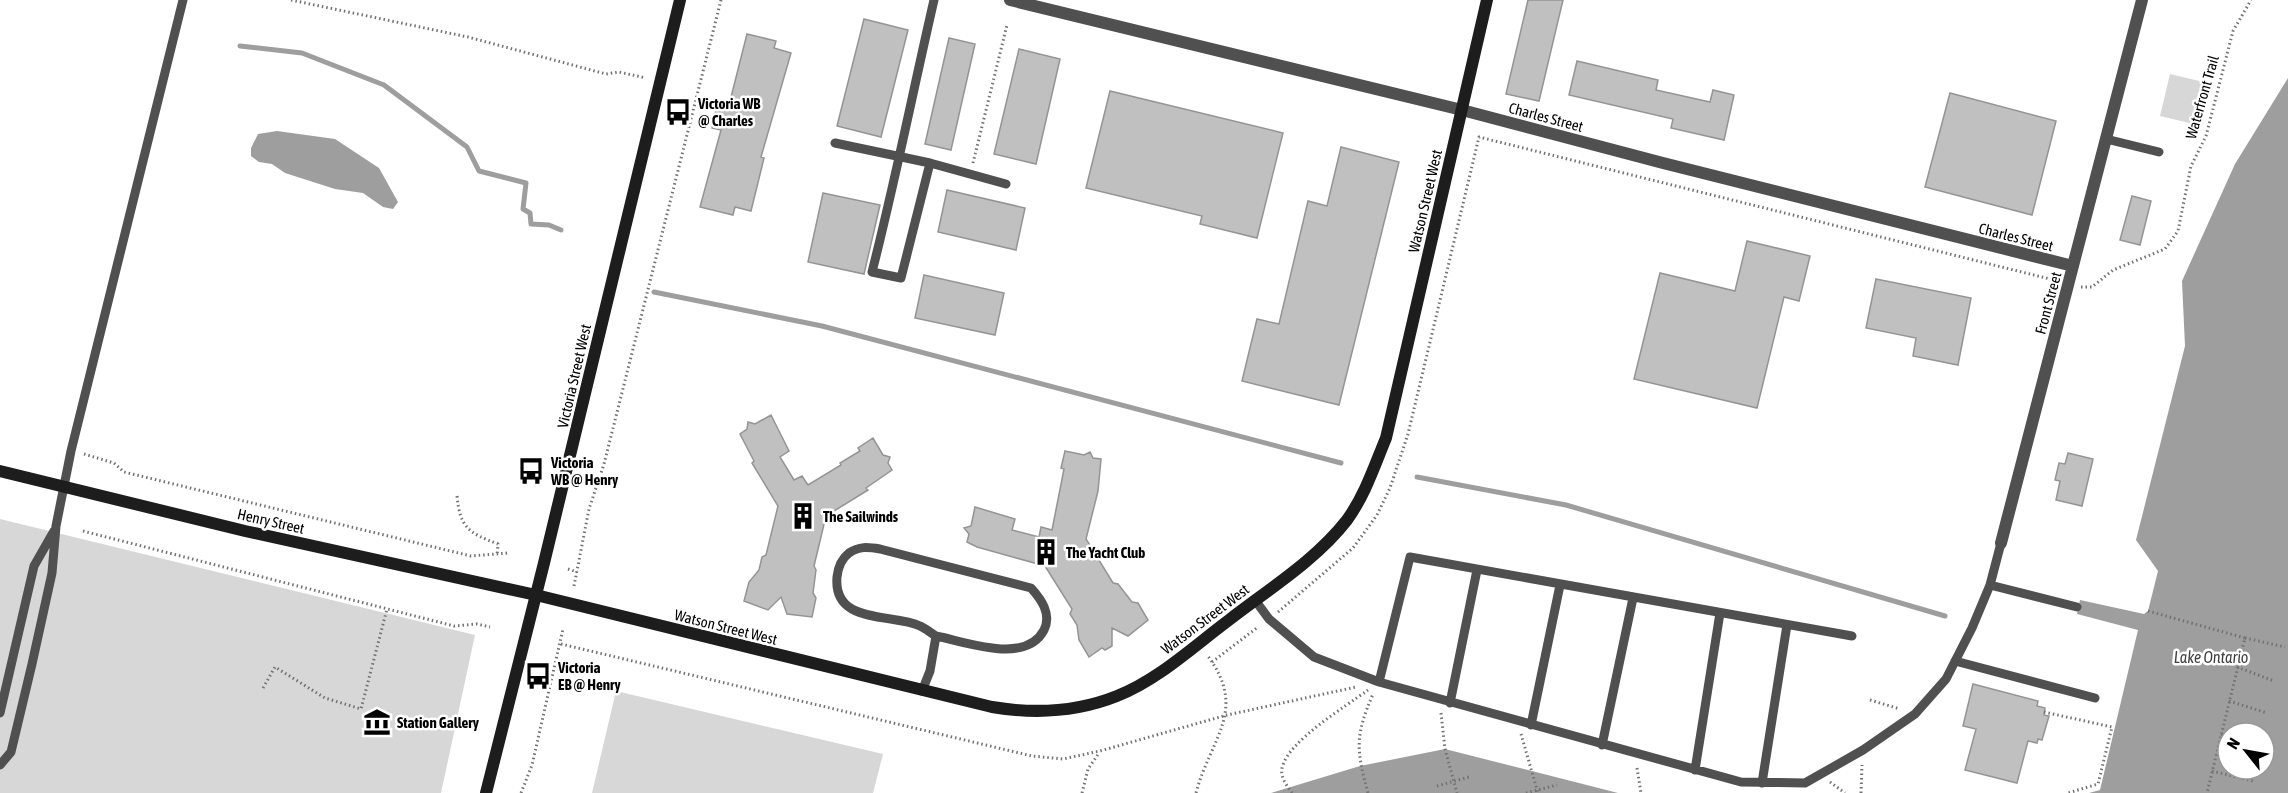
<svg xmlns="http://www.w3.org/2000/svg" width="2288" height="793" font-family="'Asap Condensed',sans-serif">
  <style>
    .green { fill: #d7d7d7 }
    .water { fill: #9e9e9e; fill-rule: evenodd }
    .lines { fill: none; stroke-linecap: round; stroke-linejoin: round }
    .stream { stroke: #9e9e9e; stroke-width: 5 }
    .building { fill: #c0c0c0; stroke: #949494; stroke-width: 1.5 }
    .path { stroke: #727272; stroke-width: 3; stroke-dasharray: 1.5 3; stroke-linecap: butt }
    .lane { stroke: #505050; stroke-width: 9 }
    .street { stroke: #505050; stroke-width: 12 }
    .secondary { stroke: #1d1d1d; stroke-width: 12 }
    .labels { text-anchor: middle; dominant-baseline: central; stroke-width: 5; stroke-linejoin: round; paint-order: stroke }
    .street-label { font-size: 15px; fill: #000; stroke: #fff }
    .poi-label { font-size: 15px; font-weight: bold; fill: #000; stroke: #fff; text-anchor: start }
    .water-label { font-size: 16px; font-style: italic; fill: #3f3f3f; stroke: #fff }
  </style>
  <rect width="100%" height="100%" fill="#fff"/>
  <path class="green" d="M2170,74l42,10 -10,42 -42,-10z
    M0,519l475,116 -34,158h-441z
    M616,691l267,63 -10,39h-281z"/>
  <path class="water" d="M2288,78v715h-199l11,-3 38,-160 -61,-16 3,-14 64,14 4,-3 10,-40 -22,-31 49,-194 -3,-65 53,-117zM2228,733h36v36h-36z
    M277,131l58,8 44,29 19,34 -5,7 -10,-2 -20,-14 -28,-4 -50,-16 -13,-9 -13,-2 -8,-6v-8l7,-14z
    M1445,749l173,44h-347l89,-27z"/>
  <g class="lines">
    <path class="stream" d="M240,46l62,7 82,32 83,62 12,24 47,12 -3,26 7,4 1,11 18,1 12,5
      M654,292l168,34 519,137
      M1417,477l149,28 379,111"/>
  </g>
  <path class="building" d="M1528,0h35l-24,101 -33,-7z
    M864,19l44,11 -27,107 -44,-11z
    M747,34l29,7 -2,7 17,5 -30,104 3,1 -13,53 -16,-4 -2,8 -33,-8 21,-77 -9,-2 5,-22 11,3z
    M949,38l26,6 -24,106 -26,-6z
    M1019,49l41,10 -24,105 -42,-10z
    M1577,61l81,19 -2,10 54,12 3,-12 21,5 -10,45 -53,-12 2,-9 -104,-24z
    M1110,91l173,42 -26,105 -57,-14 2,-8 -116,-28z
    M1950,93l106,28 -24,94 -107,-28z
    M1341,147l58,15 -60,243 -97,-24 15,-62 22,5 29,-123 19,5z
    M947,190l78,18 -9,42 -78,-18z
    M823,193l57,12 -16,69 -56,-12z
    M2132,196l19,5 -11,44 -20,-5z
    M1747,241l63,15 -11,45 -15,-4 -27,111 -123,-29 26,-106 75,18z
    M924,275l80,18 -9,42 -80,-17z
    M1876,279l95,19 -13,67 -45,-9 3,-18 -50,-10z
    M771,415l18,36 -9,6 14,23 8,-4 6,9 33,-20 -1,-2 20,-12 -2,-3 15,-10 10,17 7,2 -2,6 4,7 -26,18 2,2 -42,26 -12,50 2,4 -3,23 3,5 -4,19 -25,-3 -6,-17 -13,13 -24,-9 5,-19 10,-12 3,-13 4,-2 12,-49 -26,-43 2,-2 -14,-27 7,-5 1,-7 7,2z
    M1065,451l19,4 6,-3 3,6 8,1 -3,32 -12,48 27,44 5,1 14,18 6,1 10,17 -20,16 -16,-8v18l-7,4 -3,-2 -13,9 -10,-17 -2,-15 -7,-11 2,-5 -27,-43 -68,-19 -10,-5 2,-8 -5,-6 7,-2 4,-19 40,12 -3,11 27,7 2,-10 11,3 12,-61 -3,-1z
    M2068,453l25,6 -11,47 -26,-6 4,-19 -5,-1 4,-17 6,1z
    M1973,684l65,17 -1,5 8,2 -1,7 5,1 -7,24 -4,-1 -1,4 -9,-2 -11,42 -52,-13 11,-41 -13,-3z"/>
  <g class="lines">
    <path class="path" d="M291,0l177,37 138,37 13,-2 27,6
      M973,163l34,-138
      M2081,287h11l21,-17 52,-21 13,-18 13,-65 15,-30 27,-105 18,-31
      M84,454l30,9 10,9 347,84 37,-3
      M457,496c3,32 12,37 41,48l-1,12
      M83,531l371,95 23,-2 13,3
      M568,569l9,3
      M574,586l15,-77 15,-45 117,-464
      M2148,611l97,27 -38,155
      M1278,612l75,-64 24,-33 13,-27 18,-54 71,-297 575,143
      M2245,638l40,9
      M561,644l471,112 31,3 37,-8 127,-36 129,-28
      M1212,662l46,-35
      M2237,667l37,14
      M263,688l12,-21 50,31 36,11 26,-100
      M1870,700l30,9
      M2229,701l38,12
      M2044,712l68,15 -14,57 -30,9
      M1441,713l4,36 12,44
      M1521,734l17,59
      M2221,735l7,2
      M1637,768l4,25
      M2212,771l41,10
      M1830,782l15,11
      M1437,786l32,-9
      M521,793l11,-28 31,-136
      M1082,793l6,-24 11,-16
      M1196,793c14,-54 53,-83 11,-138
      M1292,793c-5,-7 -12,-16 -10,-25 6,-27 63,-61 86,-78
      M1368,793c-12,-44 -13,-57 5,-99
      M1526,793l31,-8
      M1861,793l1,-28"/>
    <path class="lane" d="M2106,139l53,13
      M835,143l95,20 -29,115 -29,-6c23,-90 41,-181 62,-272
      M930,163l76,21
      M1990,585l87,22
      M1255,600l14,19 45,38 65,25 362,100 64,1 58,-33 52,-36 31,-35 26,-51 18,-43 11,-42
      M1955,661l140,37
      M1379,682l31,-125 442,79
      M922,691l8,-20 6,-35c-5,-3 -11,-8 -16,-10 -28,-13 -87,-1 -83,-49 1,-9 4,-18 12,-24 10,-7 19,-6 31,-4l151,39c10,11 21,26 13,42 -18,35 -77,12 -108,6
      M1450,703l27,-133
      M0,713l34,-147 20,-35
      M1531,725l29,-140
      M1602,745l31,-147
      M0,765l11,-13 21,-88 20,-91 4,-47 15,-75 112,-451
      M1695,770l25,-157
      M1762,783l25,-158"/>
    <path class="street" d="M1010,0l452,110 201,53 410,103
      M2001,543l141,-543"/>
    <path class="secondary" d="M0,471l245,60 291,64 456,112c42,7 85,5 125,-11 41,-16 77,-50 112,-76 40,-31 87,-60 118,-100 18,-25 27,-53 39,-82l101,-438
      M486,793l58,-230 136,-563"/>
  </g>
  <defs>
    <symbol id="bus-bare" viewBox="-9 -9 18 18"><path d="M-5-6H5V4H4V6H2V4H-2V6H-4V4H-5ZM-3.5-4V0h7V-4ZM-3.5 1.2v1.5H-2V1.2ZM2 1.2v1.5H3.5V1.2Z" fill="#000" stroke="#fff" stroke-width="2.5" paint-order="stroke"/></symbol>
    <symbol id="building-bare" viewBox="-9 -9 18 18"><path d="M-4-6H4V6H1V3H-1V6H-4ZM-2.5-4.3h1.7v1.8h-1.7ZM.8-4.3h1.7v1.8H.8ZM-2.5-1h1.7V.8h-1.7ZM.8-1h1.7V.8H.8Z" fill="#000" stroke="#fff" stroke-width="2.5" paint-order="stroke"/></symbol>
    <symbol id="museum-bare" viewBox="-9 -9 18 18"><path d="M0-6L6-3V-2H-6V-3ZM-5-1h2V3h-2ZM-1-1h2V3h-2ZM3-1h2V3H3ZM-6 4H6V6H-6Z" fill="#000" stroke="#fff" stroke-width="2.5" paint-order="stroke"/></symbol>
  </defs>
  <g fill-rule="evenodd">
    <use href="#bus-bare" x="659" y="93" width="38" height="38"/>
    <use href="#bus-bare" x="512" y="452" width="38" height="38"/>
    <use href="#building-bare" x="784" y="497" width="38" height="38"/>
    <use href="#building-bare" x="1027" y="533" width="38" height="38"/>
    <use href="#bus-bare" x="519" y="657" width="38" height="38"/>
    <use href="#museum-bare" x="358" y="703" width="38" height="38"/>
  </g>
  <g class="labels">
    <g class="street-label">
      <text transform="translate(2202 97) rotate(-74)">Waterfront Trail</text>
      <text transform="translate(1546 117) rotate(15)">Charles Street</text>
      <text transform="translate(1425 201) rotate(-77)">Watson Street West</text>
      <text transform="translate(2016 237) rotate(14)">Charles Street</text>
      <text transform="translate(2048 303) rotate(-75)">Front Street</text>
      <text transform="translate(574 376) rotate(-77)">Victoria Street West</text>
      <text transform="translate(271 521) rotate(13)">Henry Street</text>
      <text transform="translate(1205 619) rotate(-37)">Watson Street West</text>
      <text transform="translate(726 627) rotate(14)">Watson Street West</text>
    </g>
    <g class="poi-label">
      <text x="698" y="103">Victoria WB<tspan x="698" dy="17">@ Charles</tspan></text>
      <text x="551" y="462">Victoria<tspan x="551" dy="17">WB @ Henry</tspan></text>
      <text x="823" y="516">The Sailwinds</text>
      <text x="1066" y="552">The Yacht Club</text>
      <text x="558" y="667">Victoria<tspan x="558" dy="17">EB @ Henry</tspan></text>
      <text x="397" y="722">Station Gallery</text>
    </g>
    <g class="water-label">
      <text x="2211" y="657">Lake Ontario</text>
    </g>
  </g>
  <g transform="translate(2246 751) rotate(301)"><circle r="28" fill="#ffffff" stroke="#999999" stroke-width="1.5"/>
  <path d="M0-4.5L10 22L0 15L-10 22Z" fill="#000000"/>
  <text y="-9" font-size="16" font-weight="bold" text-anchor="middle" fill="#000000">N</text>
  </g>
</svg>
